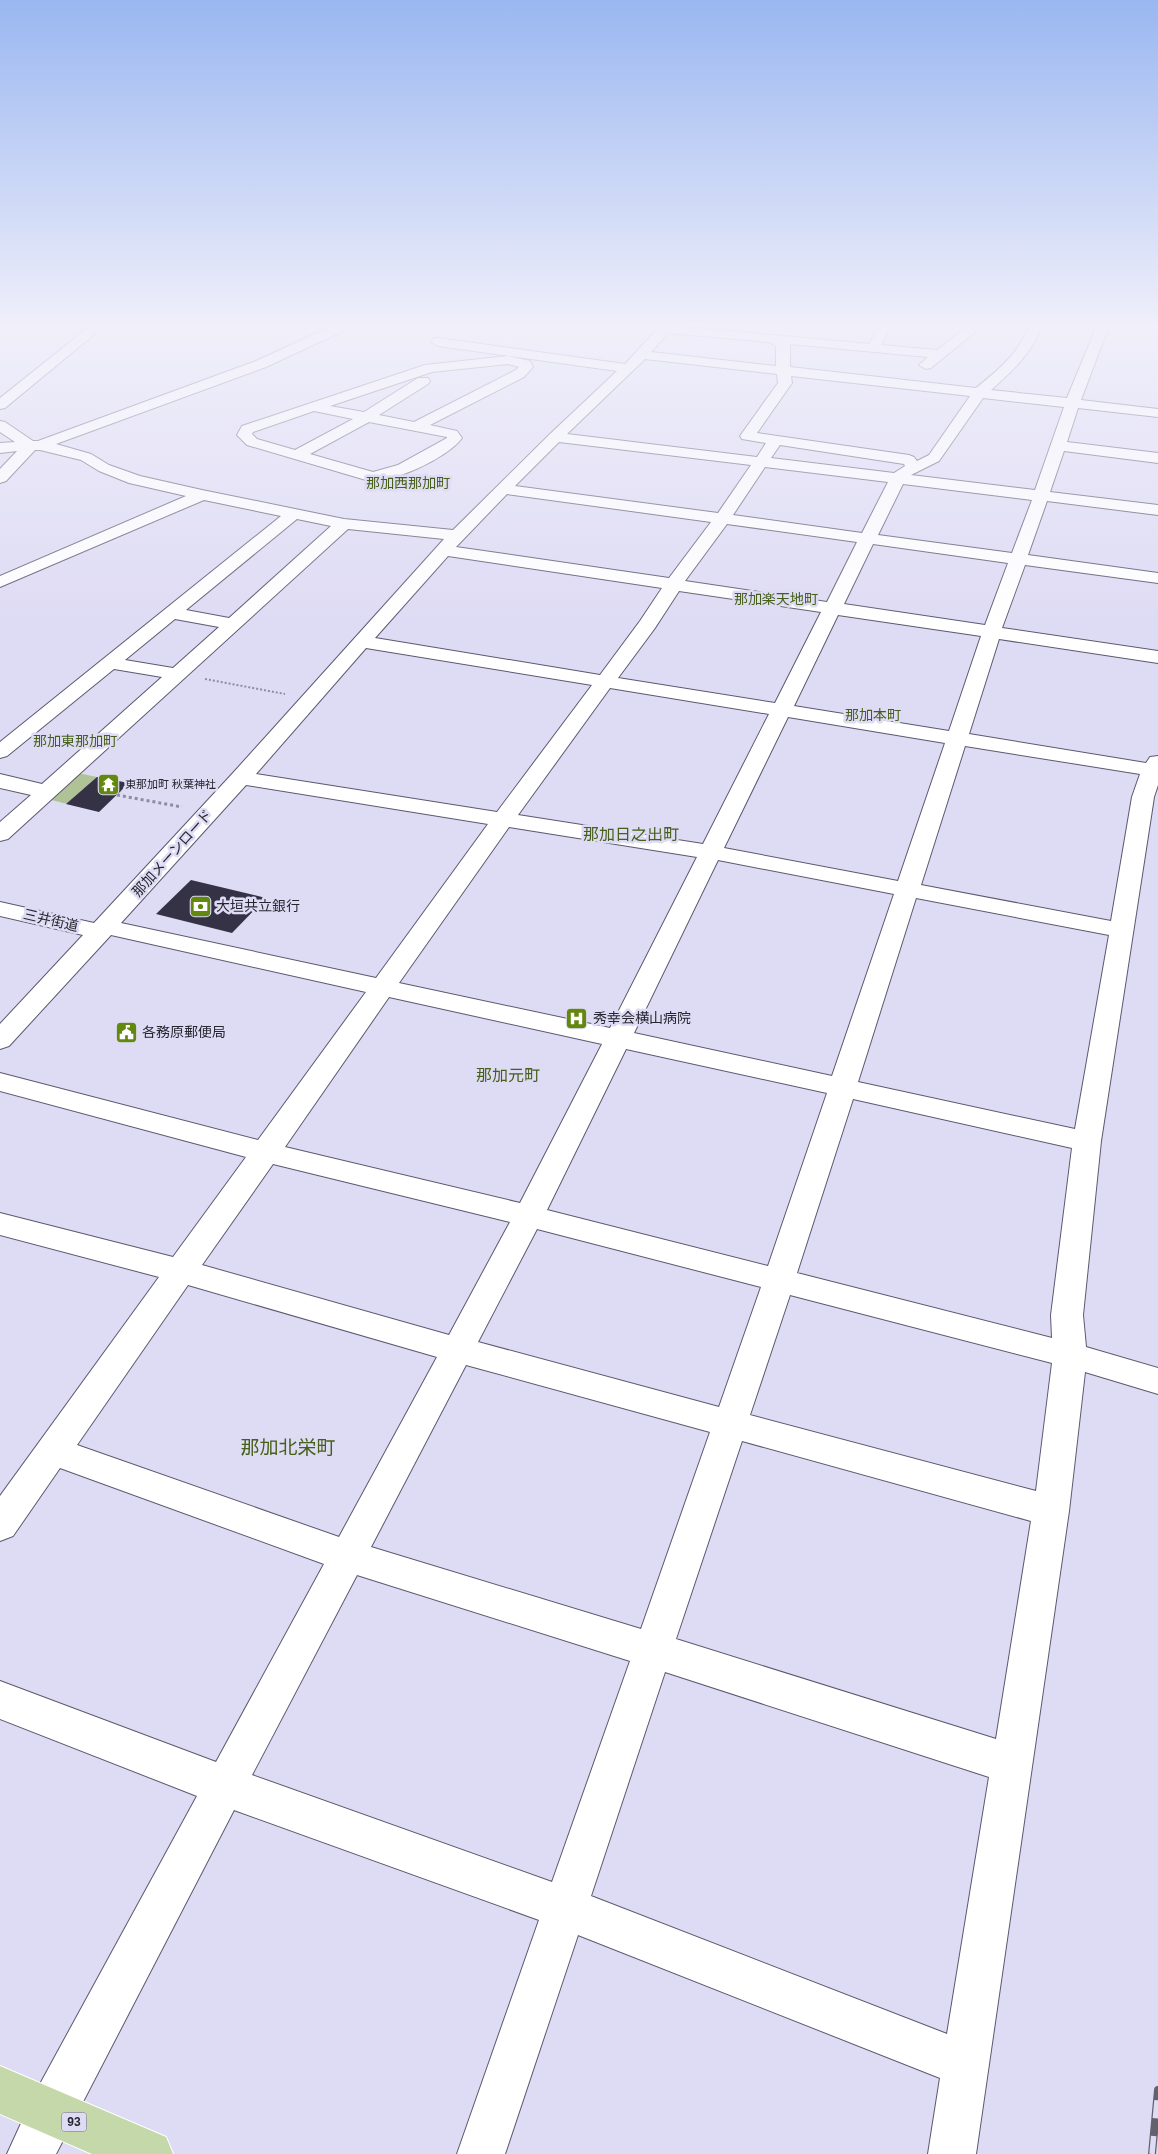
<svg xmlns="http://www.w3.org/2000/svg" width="1158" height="2154" font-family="Helvetica,'Noto Sans JP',sans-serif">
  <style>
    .green { fill: #b0c397 }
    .building { fill: #353246 }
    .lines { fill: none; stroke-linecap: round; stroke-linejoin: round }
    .minor-casing { stroke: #5c596f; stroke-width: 2 }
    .major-casing { stroke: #fff; stroke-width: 2 }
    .path-far1 { stroke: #8e8c9e; stroke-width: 2; stroke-dasharray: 2 2; stroke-linecap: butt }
    .path { stroke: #8e8c9e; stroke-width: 3; stroke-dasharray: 3 3; stroke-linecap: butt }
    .minor { fill: #fff; fill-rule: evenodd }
    .major { fill: #c5d8a9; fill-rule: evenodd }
    .rail-casing { stroke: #63616f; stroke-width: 8 }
    .rail { stroke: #dedbf4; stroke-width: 5.5; stroke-dasharray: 18; stroke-linecap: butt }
    .labels { text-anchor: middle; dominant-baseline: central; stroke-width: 5; stroke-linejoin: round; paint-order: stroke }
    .far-poi-label { font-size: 11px; fill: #27262f; stroke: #dedbf4; text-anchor: start }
    .shield { fill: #dedbf4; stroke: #5e5c6a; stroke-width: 1 }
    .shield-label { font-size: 12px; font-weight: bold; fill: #27262f }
    .far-quarter-label { font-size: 14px; fill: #465f19; stroke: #dedbf4 }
    .street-label { font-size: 14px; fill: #27262f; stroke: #dedbf4 }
    .poi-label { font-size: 14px; fill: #27262f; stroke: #dedbf4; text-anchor: start }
    .quarter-label { font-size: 16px; fill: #465f19; stroke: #dedbf4 }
    .near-quarter-label { font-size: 19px; fill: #465f19; stroke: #dedbf4 }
  </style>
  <rect width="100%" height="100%" fill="#dedbf4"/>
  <path class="green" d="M68,771l29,6 -9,8 34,6 -5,4 -34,-6 -16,15 -27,-7z"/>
  <path class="building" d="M97,777l32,6 -30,29 -33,-8z
    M191,880l75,18 -34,35 -76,-19z"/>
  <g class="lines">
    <defs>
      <path id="minor" d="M94,323h14l-103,85 -5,1v-11z
        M339,323h17l-2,3 -88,41 -210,77 35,10 18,11 31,11 62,14 142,29 109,11 97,-96 67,-63 -179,-25 -7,-4 2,-3 5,-1 187,26 38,-41h13l-2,3 195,18 12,-21h12l-12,22 56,5 35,-27h14l-55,45 -5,1 -7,-4 9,-8 -138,-13v23l186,21c22,-18 45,-36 54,-65h12c-7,28 -30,48 -51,67l76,8 31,-75h12l-29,77 77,9v8l-80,-9 -11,34 91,11v10l-94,-12 -14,41 108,13v10l-111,-14 -19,54 130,18v10l-133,-18 -23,63 156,23v12l-159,-24 -30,95 177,29 4,-6 8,-1v29l-4,12 -53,344 -18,174 3,32 72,21v26l-73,-22 -16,139 -93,643h-48l12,-76 -362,-143 -73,219h-48l82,-234 -305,-110 -178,344h-49l27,-59 163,-299 -197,-77v-38l216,81 108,-198 -264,-96 -47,68 -13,5v-45l159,-219 -159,-42v-22l173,44 73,-100 -246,-66v-18l258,67 108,-148 -255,-57 -102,111 -9,3v-25l83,-89 -83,-19v-14l94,21 139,-150 211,-234 -96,-10 -340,310 -8,2v-19l31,-27 -31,-7v-14l42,10 120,-107 -48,-8 -107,87 -7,2v-16l281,-226 -77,-16 -204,87v-11l186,-80 -57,-13 -30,-12 -18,-11 -41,-10h-5l-29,31 -6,2v-14l17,-18 -17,2v-10l15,-1 -15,-10v-11l5,1 28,19h5l218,-80zM668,333l101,9 7,4v20l-125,-14zM645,359l132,15 1,9 -38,53 2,3 24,4 -9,14 -190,-23zM791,376l179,20 -41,59 -12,6 -3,-4 -5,-2 -152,-22 35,-50zM983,398l81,9 -29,83 -124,-15 28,-14zM559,442l192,23 -33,48 -203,-27zM780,445l124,19 1,2 -11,7 -123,-15zM765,467l123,15 -26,51 -129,-18zM903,484l129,16 -20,53 -134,-18zM507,494l204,28 -42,56 -213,-31zM297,519l34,7 -102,92 -43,-8zM727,524l130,18 -30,60 -142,-21zM873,544l135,19 -23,62 -141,-21zM448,556l214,32 -22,33 -40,54 -225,-37zM679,591l142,21 -46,91 -157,-25 37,-50zM838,615l143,21 -32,95 -155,-25zM175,619l44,8 -46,41 -48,-8zM366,648l226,37 -95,127 -241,-38zM610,688l159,26 -66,130 -185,-29zM788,717l157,26 -47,138 -174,-33zM965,746l175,28 -8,23 -21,124 -190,-36zM246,785l242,39 -112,154 -255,-55zM509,827l188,30 -87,171 -211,-45zM718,860l176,34 -62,182 -198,-43zM916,898l193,37 -34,194 -217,-47zM389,997l213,47 -82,159 -235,-56zM626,1049l201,44 -59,173 -221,-56zM853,1099l219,49 -21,167 1,23 -255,-65zM273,1164l237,58 -61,113 -247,-70zM537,1229l224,58 -42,120 -241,-65zM188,1285l249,72 -98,180 -262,-92zM790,1295l262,68 -16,128 -286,-76zM466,1365l244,67 -69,197 -270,-82zM742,1441l289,80 -35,218 -320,-100zM357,1575l273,86 -78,221 -300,-107zM665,1672l324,105 -42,257 -356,-138z
        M508,356l22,5 3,6 -9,10 -94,48 27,6 5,7c-13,19 -73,48 -96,42l-119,-35 -10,-10 5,-9 183,-61zM508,364l11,3 -5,4 -100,51 -35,-7 49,-31 2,-3 -2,-3h-10l-54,34 -34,-6 102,-34zM314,411l39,8 -58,31 -38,-11 -5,-5 1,-2zM369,422l78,15v1l-49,27 -25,7 -63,-18z"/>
      <path id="major" d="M0,2066l166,71 7,17h-81l-92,-40z"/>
    </defs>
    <use href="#minor" class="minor-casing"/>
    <use href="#major" class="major-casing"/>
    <path class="path-far1" d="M205,679l80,15"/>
    <path class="path" d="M117,795l65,12"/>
    <use href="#minor" class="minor"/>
    <use href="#major" class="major"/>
    <defs>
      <path id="rail" d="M1152,2154l6,-64"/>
    </defs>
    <use href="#rail" class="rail-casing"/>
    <use href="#rail" class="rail"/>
  </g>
  <linearGradient id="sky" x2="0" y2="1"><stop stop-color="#9ab7f1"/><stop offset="0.52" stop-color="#f0effa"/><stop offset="1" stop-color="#f0effa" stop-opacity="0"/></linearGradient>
  <rect width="1158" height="625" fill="url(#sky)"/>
  <defs>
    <symbol id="temple-square" viewBox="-11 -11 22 22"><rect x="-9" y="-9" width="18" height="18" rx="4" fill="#62880e" stroke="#dedbf4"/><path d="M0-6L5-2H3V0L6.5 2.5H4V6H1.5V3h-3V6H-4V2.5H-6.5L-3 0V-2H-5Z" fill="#fff"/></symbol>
    <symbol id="bank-square" viewBox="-11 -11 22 22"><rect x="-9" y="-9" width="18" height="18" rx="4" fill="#62880e" stroke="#dedbf4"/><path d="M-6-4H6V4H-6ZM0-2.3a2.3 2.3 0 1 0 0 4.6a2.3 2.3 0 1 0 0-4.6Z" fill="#fff"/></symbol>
    <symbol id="hospital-square" viewBox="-11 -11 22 22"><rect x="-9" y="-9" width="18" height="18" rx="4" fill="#62880e" stroke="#dedbf4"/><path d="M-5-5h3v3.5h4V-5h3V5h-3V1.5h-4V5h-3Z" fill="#fff"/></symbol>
    <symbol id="civic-square" viewBox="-11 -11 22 22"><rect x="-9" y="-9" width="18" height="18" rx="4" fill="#62880e" stroke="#dedbf4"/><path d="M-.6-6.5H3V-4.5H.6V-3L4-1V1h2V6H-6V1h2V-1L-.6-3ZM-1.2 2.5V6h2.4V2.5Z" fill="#fff"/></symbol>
  </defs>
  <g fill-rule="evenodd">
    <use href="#temple-square" x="96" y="772" width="25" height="25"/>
    <use href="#bank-square" x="188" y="894" width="25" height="25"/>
    <use href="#hospital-square" x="564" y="1006" width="25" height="25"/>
    <use href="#civic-square" x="114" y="1020" width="25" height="25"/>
  </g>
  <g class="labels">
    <g class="far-poi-label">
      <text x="125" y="784">東那加町 秋葉神社</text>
    </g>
    <rect class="shield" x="61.5" y="2112.5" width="25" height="19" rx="4"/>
    <g class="shield-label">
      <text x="74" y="2122">93</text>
    </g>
    <g class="far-quarter-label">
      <text x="408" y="483">那加西那加町</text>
      <text x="776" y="599">那加楽天地町</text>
      <text x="873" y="715">那加本町</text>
      <text x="75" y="741">那加東那加町</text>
    </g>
    <g class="street-label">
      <text transform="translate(172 853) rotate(-48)">那加メーンロード</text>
      <text transform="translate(51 920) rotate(13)">三井街道</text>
    </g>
    <g class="poi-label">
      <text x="216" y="906">大垣共立銀行</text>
      <text x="593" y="1018">秀幸会横山病院</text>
      <text x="142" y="1032">各務原郵便局</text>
    </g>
    <g class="quarter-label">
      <text x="631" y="834">那加日之出町</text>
      <text x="508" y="1075">那加元町</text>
    </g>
    <g class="near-quarter-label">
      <text x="288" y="1447">那加北栄町</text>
    </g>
  </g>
</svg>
